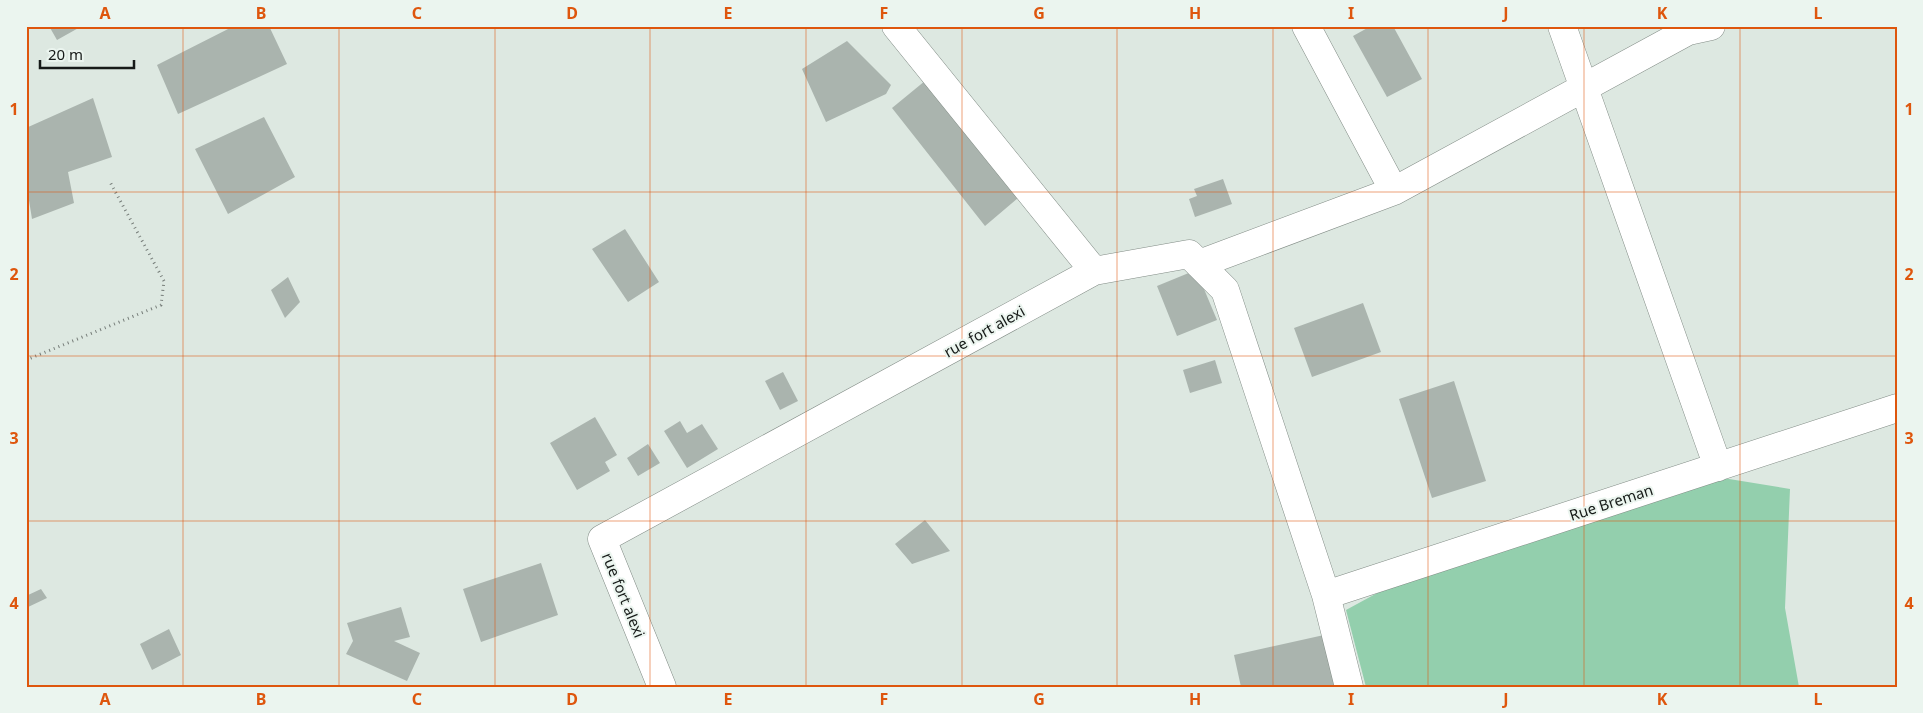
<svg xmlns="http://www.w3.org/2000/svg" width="1923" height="713" font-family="'Noto Sans',sans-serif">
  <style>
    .green { fill: #93cfad }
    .building { fill: #aab4ae }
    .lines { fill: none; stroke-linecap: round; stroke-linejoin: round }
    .minor-casing { stroke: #828c86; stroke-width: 29 }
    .path { stroke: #767d79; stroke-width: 3; stroke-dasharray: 1 4; stroke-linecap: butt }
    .minor { stroke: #fff; stroke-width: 28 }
    .grid { fill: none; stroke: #de560d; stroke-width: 1; stroke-opacity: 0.55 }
    .labels { text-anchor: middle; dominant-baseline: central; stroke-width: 4; stroke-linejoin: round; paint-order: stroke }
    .street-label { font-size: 15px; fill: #161a18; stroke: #ebf5ef }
    .neatline { fill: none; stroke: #de560d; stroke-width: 2 }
    .grid-label { font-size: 16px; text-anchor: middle; font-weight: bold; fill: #de560d }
  </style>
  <rect width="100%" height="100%" fill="#dde8e1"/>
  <path class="green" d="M1723,478l67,11 -5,119 14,79h-433l-20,-77 57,-31z"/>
  <path class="building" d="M49,26h33l-25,14z
    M234,26h35l18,38 -109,50 -21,-49z
    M1371,26h22l29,53 -35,18 -34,-61z
    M847,41l44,44 -5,9 -60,28 -24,-53z
    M931,76l93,117 -39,33 -93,-118z
    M93,98l19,59 -44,15 6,31 -42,16 -6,-37v-54z
    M264,117l31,60 -67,37 -33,-65z
    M1223,179l9,25 -37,13 -6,-18 8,-3 -3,-7z
    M625,229l34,53 -31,20 -36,-53z
    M1196,270l21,50 -40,16 -20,-50z
    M288,277l12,25 -15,16 -14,-28z
    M1363,303l18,49 -69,25 -18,-49z
    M1215,360l7,23 -32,10 -7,-23z
    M783,372l15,29 -18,9 -15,-29z
    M1454,381l32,100 -54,17 -33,-99z
    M595,417l22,38 -12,7 5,9 -33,19 -27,-47z
    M680,421l7,12 15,-9 16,25 -31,19 -23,-37z
    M648,444l12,19 -22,13 -11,-18z
    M925,520l25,31 -38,13 -17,-20z
    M541,563l17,52 -77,27 -18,-53z
    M41,589l6,9 -21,10v-12z
    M401,607l9,30 -16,4 26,12 -13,28 -61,-27 7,-13 -6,-18z
    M169,629l12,26 -29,15 -12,-26z
    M1324,635l12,52h-95l-7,-32z"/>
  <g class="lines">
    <defs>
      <path id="minor" d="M896,26l198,245
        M1306,26l88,165
        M1562,26l156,441
        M1199,264l195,-73 294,-160 23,-5
        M1326,595l571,-187
        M662,687l-60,-148 492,-268 95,-17 36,36 101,305 23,92"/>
    </defs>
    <use href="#minor" class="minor-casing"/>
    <path class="path" d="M26,360l135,-55 3,-24 -54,-99"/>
    <use href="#minor" class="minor"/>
  </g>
  <path class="grid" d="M183,26v661M339,26v661M495,26v661M650,26v661M806,26v661M962,26v661M1117,26v661M1273,26v661M1428,26v661M1584,26v661M1740,26v661M26,192h1871M26,356h1871M26,521h1871"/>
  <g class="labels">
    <g class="street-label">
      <text transform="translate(984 331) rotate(-29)">rue fort alexi</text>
      <text transform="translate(1611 502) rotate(-18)">Rue Breman</text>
      <text transform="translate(624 595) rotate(68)">rue fort alexi</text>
    </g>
  </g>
  <rect width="1923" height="713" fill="none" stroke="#ebf5ef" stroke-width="55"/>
  <path d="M40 60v8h94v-8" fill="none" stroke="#161a18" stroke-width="2.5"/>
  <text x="48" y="60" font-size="15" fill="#161a18" stroke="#ebf5ef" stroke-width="4" paint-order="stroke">20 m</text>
  <rect x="28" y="28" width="1868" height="658" class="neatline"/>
  <g class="grid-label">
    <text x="105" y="19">A</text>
    <text x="261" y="19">B</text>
    <text x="417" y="19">C</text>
    <text x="572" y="19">D</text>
    <text x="728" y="19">E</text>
    <text x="884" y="19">F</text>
    <text x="1039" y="19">G</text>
    <text x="1195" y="19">H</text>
    <text x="1351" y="19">I</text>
    <text x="1506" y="19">J</text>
    <text x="1662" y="19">K</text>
    <text x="1818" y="19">L</text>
    <text x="14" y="115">1</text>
    <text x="1909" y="115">1</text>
    <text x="14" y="280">2</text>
    <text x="1909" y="280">2</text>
    <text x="14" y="444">3</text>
    <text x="1909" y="444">3</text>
    <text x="14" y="609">4</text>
    <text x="1909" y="609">4</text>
    <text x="105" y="705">A</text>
    <text x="261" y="705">B</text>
    <text x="417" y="705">C</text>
    <text x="572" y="705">D</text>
    <text x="728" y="705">E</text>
    <text x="884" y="705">F</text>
    <text x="1039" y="705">G</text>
    <text x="1195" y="705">H</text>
    <text x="1351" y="705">I</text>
    <text x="1506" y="705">J</text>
    <text x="1662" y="705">K</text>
    <text x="1818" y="705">L</text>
  </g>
</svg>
